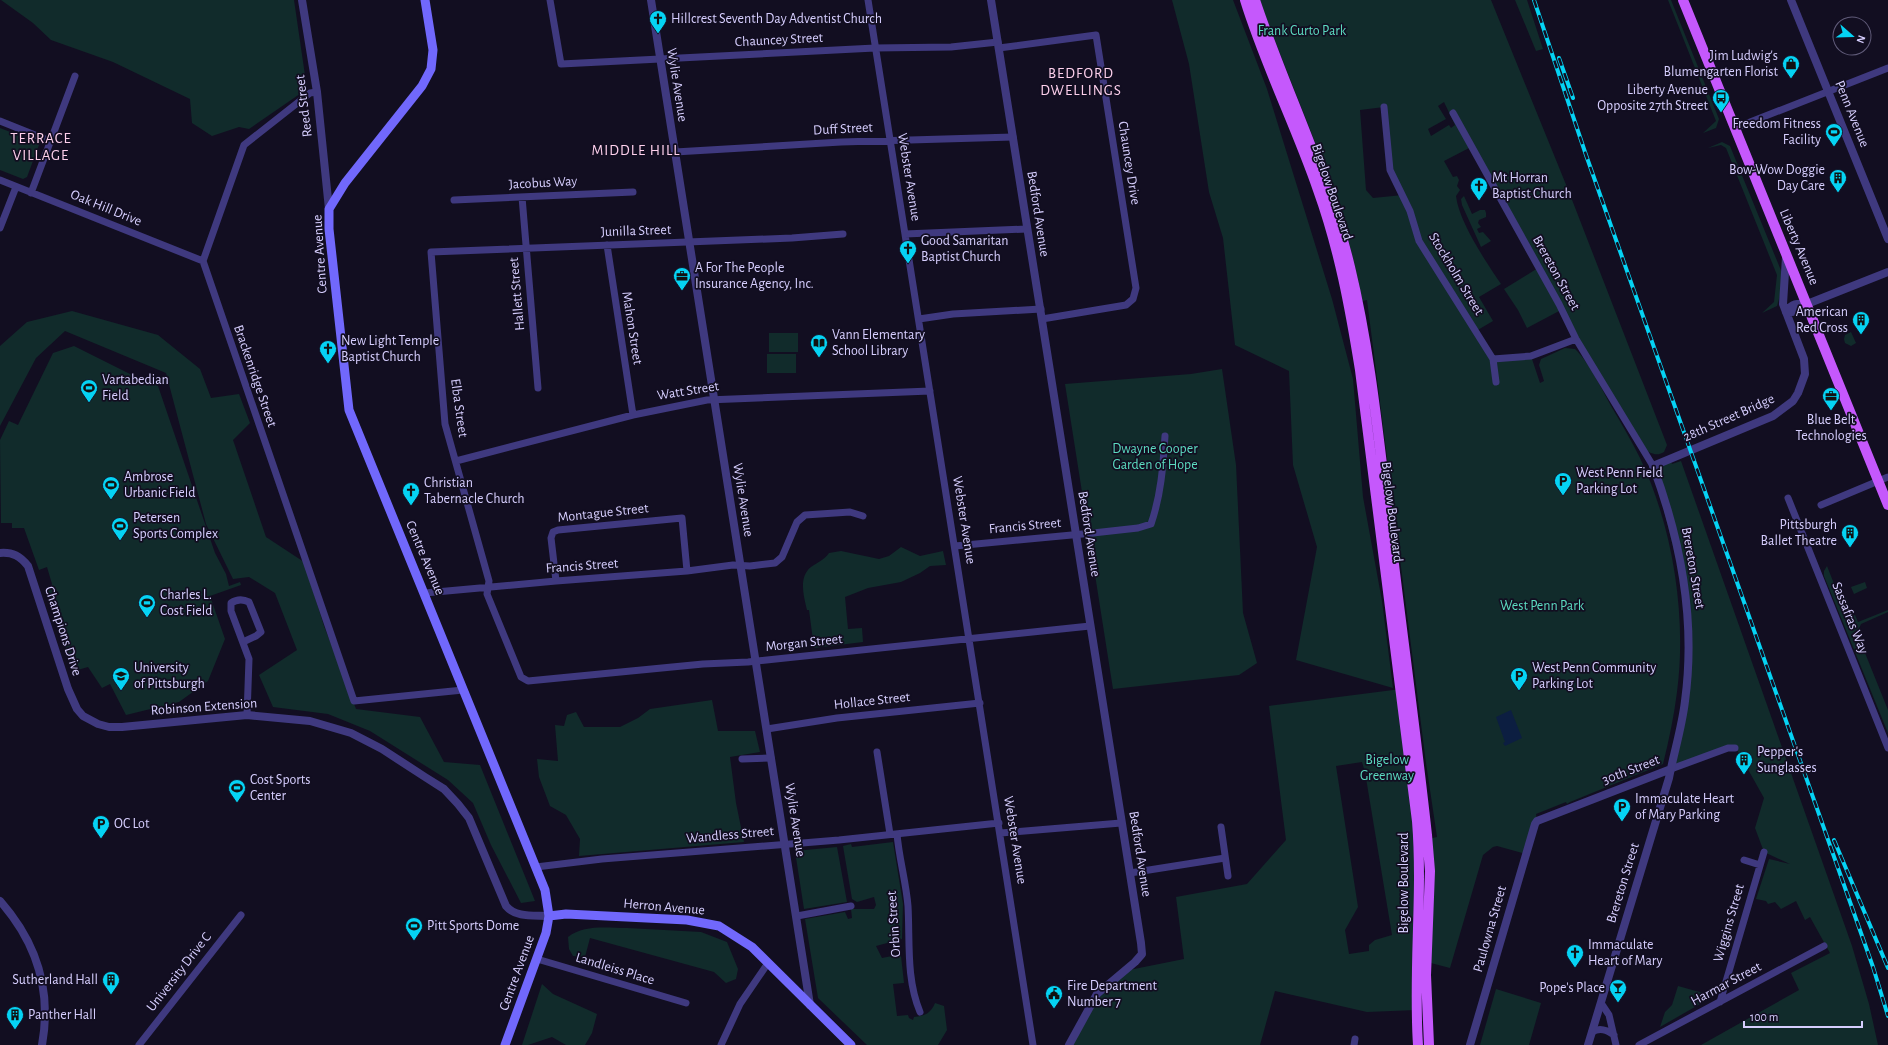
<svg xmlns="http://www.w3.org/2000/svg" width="1888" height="1045" font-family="'Alegreya Sans',sans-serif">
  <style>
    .green { fill: #112b2b; fill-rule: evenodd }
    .water { fill: #0c1e41 }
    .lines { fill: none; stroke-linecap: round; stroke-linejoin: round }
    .minor { stroke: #3f397f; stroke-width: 7 }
    .tertiary { stroke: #3f397f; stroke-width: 8 }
    .secondary { stroke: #7168fc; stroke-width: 9 }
    .primary { stroke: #c558fc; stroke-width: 10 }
    .rail-casing { stroke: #05d3f4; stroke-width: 4 }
    .rail { stroke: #120e21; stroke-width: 2.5; stroke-dasharray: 8; stroke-linecap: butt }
    .labels { text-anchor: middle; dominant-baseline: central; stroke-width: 3.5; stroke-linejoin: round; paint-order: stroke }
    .poi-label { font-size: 14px; fill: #d6cefe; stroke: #120e21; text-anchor: start }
    .park-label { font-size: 14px; fill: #5cdcc1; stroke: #120e21 }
    .street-label { font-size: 14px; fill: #d6cefe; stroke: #120e21 }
    .neighbourhood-label { font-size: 15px; letter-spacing: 1px; fill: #fed0ec; stroke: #120e21 }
  </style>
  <rect width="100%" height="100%" fill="#120e21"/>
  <path class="green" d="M1,0h293l13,89 -58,40 -10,-2 -27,9 -20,-13 -2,-24 -77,-37 -62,-22 -18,-17z
    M1172,0h61l34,89 65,210 21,80 10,118 19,104 11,87 -97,-28 21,-113 -24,-82 -4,-94 -54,-26 -12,-107 -14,-46 -20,-128z
    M1260,0h231l78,192 98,253 -3,7c-8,5 -13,1 -21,-3l-82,-139 -34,18 -9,-18 -14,-21 34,-21 -67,-121 -27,14 9,16 4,-1 2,4 -2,6 3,4 -4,6c3,26 30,66 45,88l-22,13 14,24 -17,10 17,28 38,-3 9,27 4,-2 -5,-16 2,-6 24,-11 10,1c15,14 28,43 39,62 9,15 18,31 26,47 33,69 47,159 37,234 -3,24 -8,48 -14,72l-93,38 -3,2 -1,-2 -30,12 1,7 -11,33 -29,-8 -4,1 -10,8 -33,113 -23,-6 1,-123 9,-2 -11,-74 -59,-463 -5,1c-18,-106 -67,-201 -102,-301zM1444,102l11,23 -4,3 -2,-3 -18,11 -3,-7 18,-10 -8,-13zM1384,107l6,63 13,25 -30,3 -7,-8 -6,-80z
    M1515,0h12l16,49 -7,2z
    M1668,0h3l48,119 -3,9 -13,5 13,-12z
    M0,128l36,14 3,3 -12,32 -4,2 -23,-9z
    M1722,142l8,4 52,127 -1,19 -4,14 -15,7 12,-11 3,-27 -51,-127 -5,-3 -13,3z
    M1464,196l8,18 8,-4h5l1,3v4l-7,3 -1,3 3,4 -4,2 2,4 4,-1 8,9 -10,6 -19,-42 -1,-6z
    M72,311l86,24 42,34 11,29 28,-4 11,29 -17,17 33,97 38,25 20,64 32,83 64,8 24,45 36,3 55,136 -14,2 -30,-58 -18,-42 -25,-23 -78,-49 -42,-17 -55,-7 -14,-32 38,-25 -22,-57 -26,-16 -16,2 -27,-55 -40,-151 -101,-42 -29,27 -36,68v-80l27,-24z
    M1851,332l5,11 -5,3 -6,-3 -1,-4 1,-4z
    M769,333h29v19h-29z
    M74,346l72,36 2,-4 10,8 57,167 11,21 3,12 11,-4 1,3 -31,11 15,43 -17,42 -29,21 -53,13 -16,-31 -8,4 -14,-21 -14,4 -27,-77 5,-10 -5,-17 -8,3 -15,-42h-12v-5h-11l-1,-83 9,-19 9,4 35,-72z
    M767,354h29v19h-29z
    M1222,369l14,96 7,148 14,50 -18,12 -126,14 -48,-305 126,-10z
    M1670,458l2,6 9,-3 171,485 17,58 9,41h-177l98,-55 -8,-17 39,-20 -20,-36 -5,3 -9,-19 -15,8 -6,-7 -7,2 -2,-3 -10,-2 13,-40 21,5 -26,-12 -9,-24 9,-30 -28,-50 -65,21 11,-46 5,-120 -34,-137z
    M901,547l19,9 23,-5 3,14 -16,1 -10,7 -19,9 -33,6 -23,9 3,32 14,-1 1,14 -49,6 -5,-38h-2c-3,-13 -9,-33 4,-43 7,-5 13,-7 18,-14l12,-2 38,8 10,-3z
    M1827,566l13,33 6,-2 6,19 3,-1 3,7 30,-12v2l-27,12 -4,9 31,77v23l-64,-157v-5z
    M1865,582l2,6 -13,6 -3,-7z
    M1401,689l16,132 -1,189 -49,2 -92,-21 -15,54h-191l20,-40 35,-34 60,-12 -8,-62 71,-13 39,-44 -17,-134zM1362,762l3,10 27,163 -17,5 -6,5v6l-20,3 -4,-24 13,-23 -22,-141z
    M712,700l6,31h37l5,21 -30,5 6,46 8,39 -165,14 1,-17 -14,-24 -16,-9 -11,-29 -2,-18 21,2 -3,-36 9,1 3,-11 9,-3 8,15h36l18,-9 12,-9z
    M893,842l10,62 -1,35 -26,7 6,12 15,-3 4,1 3,27 -11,1 4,32 11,-1 1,3 4,2 1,-3c11,-1 17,-4 21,-14l9,3 3,24 -9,15h-71l-49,-47 -13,-79 40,-7 3,7 4,-1 -1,-9h23l2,-4 -2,-8 -17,5 -5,-3 -9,-53 8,-2 1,3z
    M837,847l10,55 -43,7 -9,-58z
    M627,928l74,4 26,10 11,27 -2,10 -10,4 -12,-11 -124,-34 -5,19 -12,-1 -4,-7 -1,-12c16,-13 40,-9 59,-9z
    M542,984l11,10 44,20 -5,19 -7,12h-19l-14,-8 -24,8h-6z
    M1678,986l36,10 -54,31 5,-15 7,-7z
    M1496,989l45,14 -12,42h-49z"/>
  <path class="water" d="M1511,710l11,28 -17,8 -2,-3 2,-1 -9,-25z"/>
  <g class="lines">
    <path class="minor" d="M550,0l11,64 314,-16 76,-1 47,-5
      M868,0l165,1045
      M999,48l97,-13 40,253 -3,11 -7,6 -84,14
      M317,92l-7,1 -66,52 -41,116 151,440 109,-11
      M1384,107l6,63 20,41 9,30 74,118 3,23
      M1453,113l106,191 17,35 77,127
      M0,121l50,20
      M1735,128l153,-60
      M675,152l166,-10 172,-5
      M0,180l203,81
      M31,193l44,-117
      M522,197l16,191
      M454,200l179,-8
      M0,228l16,-41
      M843,234l-51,4 -361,14 14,172 44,157 -2,13 34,83 7,4 175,-17 45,-2 342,-36
      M905,234l122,-5
      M607,245l26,170
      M919,319l34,-5 88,-5
      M1493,359l38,-3 45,-17
      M456,461l177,-46 74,-15 223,-9
      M1788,498l100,250
      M1821,505l67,-28
      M955,546l138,-13 45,-5 13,-4c10,-29 12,-57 14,-88
      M556,581l-5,-43 2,-6 5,-2 124,-12 5,53
      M425,593l131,-12 131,-10 46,-6 17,1 25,-3 7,-6 15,-35 8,-7 45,-3 13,4
      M243,642l13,-6 5,-4 -12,-30c-6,-3 -12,-3 -18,1v8l18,48 -2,56
      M767,729l70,-11 143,-15
      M877,752l13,82
      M742,759l29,-1
      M1671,769l57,-21h7
      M1221,827l7,49
      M1001,833l120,-10
      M897,834c2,24 9,48 11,72 2,35 -2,73 12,106
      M1744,860l16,5
      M536,867l66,-8 237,-19 160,-17
      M1130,873l95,-15
      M797,916l54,-10
      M537,959l149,44
      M1720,1002l44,-150
      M1601,1003l8,12 7,30
      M1592,1032c8,-5 15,-2 22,3
      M139,1045l102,-130
      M721,1045l19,-41 28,-41
      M1354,1045l1,-6
      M1639,1045l185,-99"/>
    <path class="tertiary" d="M302,0l15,92 12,117
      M651,0l159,1005
      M991,0l150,943 1,11 -7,8 -38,32 -28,51
      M1791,0l97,239
      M1786,312c10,1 14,-2 21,-8l81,-32
      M1786,312c6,-9 11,-9 21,-8
      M0,553c13,-1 20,3 28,13l40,123 9,20 6,7 15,8 11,3h13l125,-12 63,6 41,12 31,16 43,28 19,12 14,15 11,14 37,88c10,12 28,9 43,10
      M0,901c37,42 52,89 42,144
      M1470,1045l65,-221 2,-3 134,-52
      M1588,1045l81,-267c5,-26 13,-51 16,-77 11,-81 -4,-160 -32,-235l120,-50 20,-15 5,-8 7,-19 -1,-15 -21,-55 3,-47"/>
    <path class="secondary" d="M425,0l8,50 -2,19 -9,17 -77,97 -16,26v20l20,181 196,480 4,26 -3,17 -41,112
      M549,916l17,-2 121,6 32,6 33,21 99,98"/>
    <path class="primary" d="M1245,0c20,65 51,126 73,190 21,58 32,118 42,180l57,451c6,74 -4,149 1,224
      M1255,0c30,90 73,174 95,267 21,87 29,176 40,264 12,102 26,203 37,304l3,36 -4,104 3,70
      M1683,0l205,505"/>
    <defs>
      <path id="rail" d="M1534,0l52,155 287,812 15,49
        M1559,58l14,40
        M1834,840l54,128"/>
    </defs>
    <use href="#rail" class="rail-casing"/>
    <use href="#rail" class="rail"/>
  </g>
  <defs>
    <symbol id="church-pin" viewBox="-11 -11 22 30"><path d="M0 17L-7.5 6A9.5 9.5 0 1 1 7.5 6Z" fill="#05d3f4" stroke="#120e21"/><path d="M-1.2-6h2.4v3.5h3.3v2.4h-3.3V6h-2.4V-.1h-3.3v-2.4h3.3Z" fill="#111"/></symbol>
    <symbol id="shop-pin" viewBox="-11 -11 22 30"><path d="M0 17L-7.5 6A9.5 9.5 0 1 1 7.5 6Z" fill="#05d3f4" stroke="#120e21"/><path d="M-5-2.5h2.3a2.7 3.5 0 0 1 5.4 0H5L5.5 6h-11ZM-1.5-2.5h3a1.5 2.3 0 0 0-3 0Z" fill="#111"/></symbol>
    <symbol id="bus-pin" viewBox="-11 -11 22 30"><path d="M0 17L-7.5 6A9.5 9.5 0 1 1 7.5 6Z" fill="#05d3f4" stroke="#120e21"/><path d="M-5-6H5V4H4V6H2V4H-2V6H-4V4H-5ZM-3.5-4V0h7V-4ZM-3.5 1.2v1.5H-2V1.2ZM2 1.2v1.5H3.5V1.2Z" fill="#111"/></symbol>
    <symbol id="stadium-pin" viewBox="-11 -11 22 30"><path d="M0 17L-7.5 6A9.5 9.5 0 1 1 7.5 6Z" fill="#05d3f4" stroke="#120e21"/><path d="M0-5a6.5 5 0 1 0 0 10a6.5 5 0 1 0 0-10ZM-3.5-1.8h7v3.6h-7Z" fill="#111"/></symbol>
    <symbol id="building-pin" viewBox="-11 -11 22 30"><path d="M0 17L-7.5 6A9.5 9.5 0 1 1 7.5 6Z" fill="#05d3f4" stroke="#120e21"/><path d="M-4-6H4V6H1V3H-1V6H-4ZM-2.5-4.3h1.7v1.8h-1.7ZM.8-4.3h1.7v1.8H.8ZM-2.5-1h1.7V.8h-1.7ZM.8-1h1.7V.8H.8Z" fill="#111"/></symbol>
    <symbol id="office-pin" viewBox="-11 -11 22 30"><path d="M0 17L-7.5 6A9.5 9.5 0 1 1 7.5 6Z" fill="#05d3f4" stroke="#120e21"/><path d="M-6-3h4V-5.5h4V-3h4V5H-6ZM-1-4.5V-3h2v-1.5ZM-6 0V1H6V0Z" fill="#111"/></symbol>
    <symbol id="library-pin" viewBox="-11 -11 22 30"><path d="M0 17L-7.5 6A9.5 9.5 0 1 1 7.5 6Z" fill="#05d3f4" stroke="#120e21"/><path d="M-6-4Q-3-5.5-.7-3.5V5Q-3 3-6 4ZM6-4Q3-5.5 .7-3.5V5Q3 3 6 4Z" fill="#111"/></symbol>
    <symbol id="parking-pin" viewBox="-11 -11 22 30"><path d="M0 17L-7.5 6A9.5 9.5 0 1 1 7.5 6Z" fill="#05d3f4" stroke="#120e21"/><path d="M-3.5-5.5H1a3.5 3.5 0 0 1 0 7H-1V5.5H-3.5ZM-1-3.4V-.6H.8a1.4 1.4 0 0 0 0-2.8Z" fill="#111"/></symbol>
    <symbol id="university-pin" viewBox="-11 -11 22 30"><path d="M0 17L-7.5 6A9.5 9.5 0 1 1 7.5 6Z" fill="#05d3f4" stroke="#120e21"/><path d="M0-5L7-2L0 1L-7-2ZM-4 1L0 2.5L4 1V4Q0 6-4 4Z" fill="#111"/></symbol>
    <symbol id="bar-pin" viewBox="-11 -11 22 30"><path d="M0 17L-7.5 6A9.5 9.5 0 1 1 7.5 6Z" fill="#05d3f4" stroke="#120e21"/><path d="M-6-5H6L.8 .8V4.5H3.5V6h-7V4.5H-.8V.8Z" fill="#111"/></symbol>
    <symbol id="civic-pin" viewBox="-11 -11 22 30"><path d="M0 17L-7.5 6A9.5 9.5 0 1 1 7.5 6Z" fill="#05d3f4" stroke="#120e21"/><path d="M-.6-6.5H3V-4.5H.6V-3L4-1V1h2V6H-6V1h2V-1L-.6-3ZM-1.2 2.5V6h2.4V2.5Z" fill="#111"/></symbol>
  </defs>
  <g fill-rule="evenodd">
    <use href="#church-pin" x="648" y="9" width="20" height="27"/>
    <use href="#shop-pin" x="1781" y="54" width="20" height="27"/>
    <use href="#bus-pin" x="1711" y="88" width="20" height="27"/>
    <use href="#stadium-pin" x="1824" y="122" width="20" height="27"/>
    <use href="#building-pin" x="1828" y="168" width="20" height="27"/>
    <use href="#church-pin" x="1469" y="176" width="20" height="27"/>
    <use href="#church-pin" x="898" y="239" width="20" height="27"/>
    <use href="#office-pin" x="672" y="266" width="20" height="27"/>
    <use href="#building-pin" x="1851" y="310" width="20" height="27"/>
    <use href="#library-pin" x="809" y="333" width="20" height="27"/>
    <use href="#church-pin" x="318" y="339" width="20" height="27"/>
    <use href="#stadium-pin" x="79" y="378" width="20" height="27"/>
    <use href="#office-pin" x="1821" y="386" width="20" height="27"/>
    <use href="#parking-pin" x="1553" y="471" width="20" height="27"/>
    <use href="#stadium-pin" x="101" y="475" width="20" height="27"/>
    <use href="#church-pin" x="401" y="481" width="20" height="27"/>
    <use href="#stadium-pin" x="110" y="516" width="20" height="27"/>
    <use href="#building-pin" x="1840" y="523" width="20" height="27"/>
    <use href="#stadium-pin" x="137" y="593" width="20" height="27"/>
    <use href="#university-pin" x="111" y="666" width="20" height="27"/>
    <use href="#parking-pin" x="1509" y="666" width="20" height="27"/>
    <use href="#building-pin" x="1734" y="750" width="20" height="27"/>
    <use href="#stadium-pin" x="227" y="778" width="20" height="27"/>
    <use href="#parking-pin" x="1612" y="797" width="20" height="27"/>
    <use href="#parking-pin" x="91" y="814" width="20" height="27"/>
    <use href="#stadium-pin" x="404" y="916" width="20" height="27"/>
    <use href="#church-pin" x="1565" y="943" width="20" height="27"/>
    <use href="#building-pin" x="101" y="970" width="20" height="27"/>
    <use href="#bar-pin" x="1608" y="978" width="20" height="27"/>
    <use href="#civic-pin" x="1044" y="984" width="20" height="27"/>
    <use href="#building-pin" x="5" y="1005" width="20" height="27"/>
  </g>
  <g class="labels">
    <g class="poi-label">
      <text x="671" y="19">Hillcrest Seventh Day Adventist Church</text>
      <text x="1778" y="56" text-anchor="end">Jim Ludwig's<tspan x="1778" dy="16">Blumengarten Florist</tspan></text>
      <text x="1708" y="90" text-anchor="end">Liberty Avenue<tspan x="1708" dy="16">Opposite 27th Street</tspan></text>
      <text x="1821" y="124" text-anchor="end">Freedom Fitness<tspan x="1821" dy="16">Facility</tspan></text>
      <text x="1825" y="170" text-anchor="end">Bow-Wow Doggie<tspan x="1825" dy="16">Day Care</tspan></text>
      <text x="1492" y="178">Mt Horran<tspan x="1492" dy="16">Baptist Church</tspan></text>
      <text x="921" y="241">Good Samaritan<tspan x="921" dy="16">Baptist Church</tspan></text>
      <text x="695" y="268">A For The People<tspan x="695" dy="16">Insurance Agency, Inc.</tspan></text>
      <text x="1848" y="312" text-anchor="end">American<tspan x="1848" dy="16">Red Cross</tspan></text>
      <text x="832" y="335">Vann Elementary<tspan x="832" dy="16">School Library</tspan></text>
      <text x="341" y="341">New Light Temple<tspan x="341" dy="16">Baptist Church</tspan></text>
      <text x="102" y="380">Vartabedian<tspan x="102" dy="16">Field</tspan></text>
      <text x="1831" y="420" text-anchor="middle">Blue Belt<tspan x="1831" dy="16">Technologies</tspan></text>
      <text x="1576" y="473">West Penn Field<tspan x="1576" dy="16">Parking Lot</tspan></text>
      <text x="124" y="477">Ambrose<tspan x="124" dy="16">Urbanic Field</tspan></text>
      <text x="424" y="483">Christian<tspan x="424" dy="16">Tabernacle Church</tspan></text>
      <text x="133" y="518">Petersen<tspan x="133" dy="16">Sports Complex</tspan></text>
      <text x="1837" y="525" text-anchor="end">Pittsburgh<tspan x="1837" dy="16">Ballet Theatre</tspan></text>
      <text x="160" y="595">Charles L.<tspan x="160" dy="16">Cost Field</tspan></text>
      <text x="134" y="668">University<tspan x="134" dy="16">of Pittsburgh</tspan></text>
      <text x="1532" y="668">West Penn Community<tspan x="1532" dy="16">Parking Lot</tspan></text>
      <text x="1757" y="752">Pepper's<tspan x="1757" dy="16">Sunglasses</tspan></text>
      <text x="250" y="780">Cost Sports<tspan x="250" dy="16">Center</tspan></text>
      <text x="1635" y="799">Immaculate Heart<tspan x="1635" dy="16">of Mary Parking</tspan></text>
      <text x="114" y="824">OC Lot</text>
      <text x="427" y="926">Pitt Sports Dome</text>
      <text x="1588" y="945">Immaculate<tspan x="1588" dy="16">Heart of Mary</tspan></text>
      <text x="98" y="980" text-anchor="end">Sutherland Hall</text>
      <text x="1067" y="986">Fire Department<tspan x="1067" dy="16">Number 7</tspan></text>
      <text x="1605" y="988" text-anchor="end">Pope's Place</text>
      <text x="28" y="1015">Panther Hall</text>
    </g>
    <g class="park-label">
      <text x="1302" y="31">Frank Curto Park</text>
      <text x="1155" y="449">Dwayne Cooper<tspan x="1155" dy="16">Garden of Hope</tspan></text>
      <text x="1542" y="606">West Penn Park</text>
      <text x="1387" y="760">Bigelow<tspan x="1387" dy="16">Greenway</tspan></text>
    </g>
    <g class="street-label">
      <text transform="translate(779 40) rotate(-3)">Chauncey Street</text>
      <text transform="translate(677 85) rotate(81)">Wylie Avenue</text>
      <text transform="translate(304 106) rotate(-97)">Reed Street</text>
      <text transform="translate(1852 114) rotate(68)">Penn Avenue</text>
      <text transform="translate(843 129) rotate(-3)">Duff Street</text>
      <text transform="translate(1129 163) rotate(81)">Chauncey Drive</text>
      <text transform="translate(909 177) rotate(81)">Webster Avenue</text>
      <text transform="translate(543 183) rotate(-3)">Jacobus Way</text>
      <text transform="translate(1332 192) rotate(71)">Bigelow Boulevard</text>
      <text transform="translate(106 208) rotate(22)">Oak Hill Drive</text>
      <text transform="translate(1038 214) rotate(81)">Bedford Avenue</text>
      <text transform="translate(636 231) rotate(-2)">Junilla Street</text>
      <text transform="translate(1799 247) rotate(67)">Liberty Avenue</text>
      <text transform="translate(320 254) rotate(-94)">Centre Avenue</text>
      <text transform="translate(1556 273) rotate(61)">Brereton Street</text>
      <text transform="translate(1456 274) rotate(59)">Stockholm Street</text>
      <text transform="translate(517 294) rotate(-95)">Hallett Street</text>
      <text transform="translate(632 328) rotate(81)">Mahon Street</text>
      <text transform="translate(255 376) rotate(71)">Brackenridge Street</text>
      <text transform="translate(688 391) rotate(-9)">Watt Street</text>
      <text transform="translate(459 408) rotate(82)">Elba Street</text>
      <text transform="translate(1729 418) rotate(-24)">28th Street Bridge</text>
      <text transform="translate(743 500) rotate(81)">Wylie Avenue</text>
      <text transform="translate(1392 512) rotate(83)">Bigelow Boulevard</text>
      <text transform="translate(603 513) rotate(-6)">Montague Street</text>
      <text transform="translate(964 520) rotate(81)">Webster Avenue</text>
      <text transform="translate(1025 526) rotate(-5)">Francis Street</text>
      <text transform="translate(1089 534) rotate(81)">Bedford Avenue</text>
      <text transform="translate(425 558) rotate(67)">Centre Avenue</text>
      <text transform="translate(582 566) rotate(-4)">Francis Street</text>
      <text transform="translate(1693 568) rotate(80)">Brereton Street</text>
      <text transform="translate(1850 618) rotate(68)">Sassafras Way</text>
      <text transform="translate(63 631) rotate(72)">Champions Drive</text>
      <text transform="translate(804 643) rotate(-6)">Morgan Street</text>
      <text transform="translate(872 701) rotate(-6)">Hollace Street</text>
      <text transform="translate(204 707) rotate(-4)">Robinson Extension</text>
      <text transform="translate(1631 770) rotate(-21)">30th Street</text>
      <text transform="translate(795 820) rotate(81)">Wylie Avenue</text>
      <text transform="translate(730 835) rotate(-5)">Wandless Street</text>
      <text transform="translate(1015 840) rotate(81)">Webster Avenue</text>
      <text transform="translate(1140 854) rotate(81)">Bedford Avenue</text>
      <text transform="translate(1404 883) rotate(-90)">Bigelow Boulevard</text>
      <text transform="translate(1623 883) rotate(-73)">Brereton Street</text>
      <text transform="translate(664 907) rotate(5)">Herron Avenue</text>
      <text transform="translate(1729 923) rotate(-74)">Wiggins Street</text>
      <text transform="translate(894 924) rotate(-94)">Orbin Street</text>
      <text transform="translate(1490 929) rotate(-74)">Paulowna Street</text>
      <text transform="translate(615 969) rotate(17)">Landleiss Place</text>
      <text transform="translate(179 972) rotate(-52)">University Drive C</text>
      <text transform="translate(517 973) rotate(-70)">Centre Avenue</text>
      <text transform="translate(1726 984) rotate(-28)">Harmar Street</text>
    </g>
    <g class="neighbourhood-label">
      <text x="1081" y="73">BEDFORD<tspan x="1081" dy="17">DWELLINGS</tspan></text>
      <text x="41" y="138">TERRACE<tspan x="41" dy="17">VILLAGE</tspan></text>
      <text x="636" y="150">MIDDLE HILL</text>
    </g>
  </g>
  <g transform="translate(1852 36) rotate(110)"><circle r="19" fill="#120e21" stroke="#605b79"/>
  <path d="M0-3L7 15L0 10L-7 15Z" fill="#05d3f4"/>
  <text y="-6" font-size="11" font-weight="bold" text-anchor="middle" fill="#d6cefe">N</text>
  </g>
  <path d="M1744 1021v6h118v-6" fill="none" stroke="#d6cefe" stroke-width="2"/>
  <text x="1750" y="1021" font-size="12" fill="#d6cefe" stroke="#120e21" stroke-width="3" paint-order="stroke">100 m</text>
</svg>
